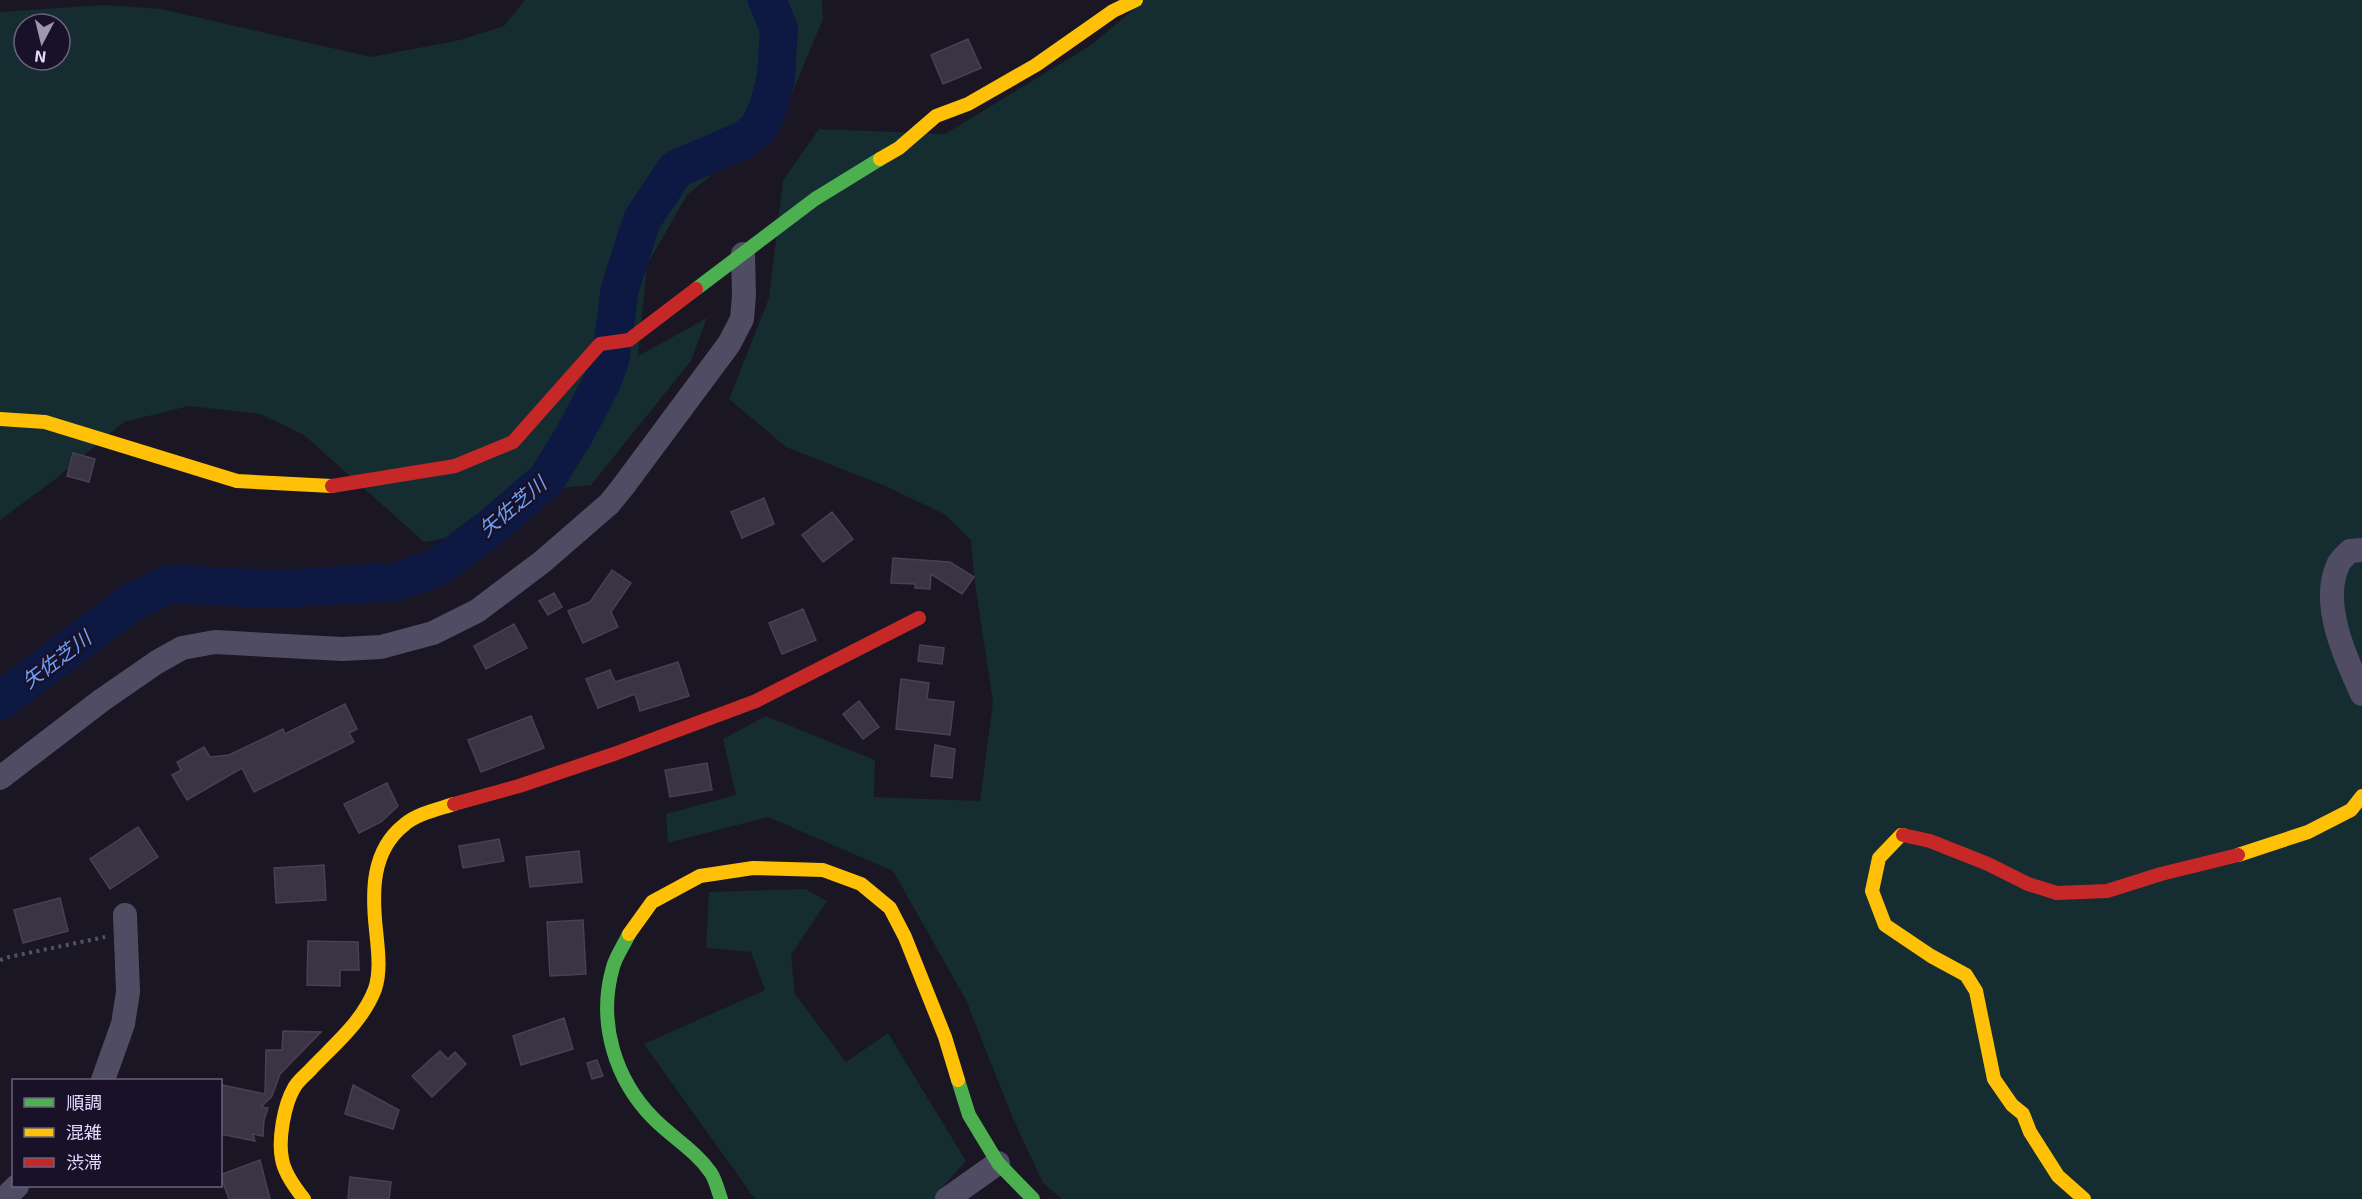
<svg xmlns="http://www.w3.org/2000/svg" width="2362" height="1199" font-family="'Exo 2','Noto Sans JP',sans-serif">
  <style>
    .green { fill: #152c30; fill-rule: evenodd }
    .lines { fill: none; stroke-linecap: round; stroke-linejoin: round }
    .river { stroke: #0d1843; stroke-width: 38 }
    .building { fill: #3a3445; stroke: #484156; stroke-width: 1.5 }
    .path { stroke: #4c5564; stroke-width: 4; stroke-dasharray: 3 4.5; stroke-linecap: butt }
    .street { stroke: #504c64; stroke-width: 24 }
    .fast { stroke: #4caf50; stroke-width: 14 }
    .slow { stroke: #ffc107; stroke-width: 14 }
    .jam { stroke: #c62828; stroke-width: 14 }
    .labels { text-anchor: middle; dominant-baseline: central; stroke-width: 5; stroke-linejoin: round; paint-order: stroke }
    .water-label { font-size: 20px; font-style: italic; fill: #6ba1fb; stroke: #191128 }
  </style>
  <rect width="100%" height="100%" fill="#1a1623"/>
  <path class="green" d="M525,0h297l1,19 -41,98 -95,78 -40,70 -9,91 69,-38 -16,43 -100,124 -69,7 -64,44 -34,6 -120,-107 -44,-21 -71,-8 -65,16 -71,59 -53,39v-508l104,-7 57,4 210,48 89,-17 44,-14zM24,24h36v36h-36z
    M1145,0h1217v1199h-1300l-19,-16 -29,-62 -48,-121 -73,-129 -125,-54 -100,26 -2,-29 70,-19 -13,-56 43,-23 109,44 -1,37 106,4 13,-99 -19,-125 -3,-37 -27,-26 -59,-28 -99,-39 -57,-48 40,-101 14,-118 36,-51 126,5 146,-89z
    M805,889l22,12 -36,54 4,39 51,68 42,-29 78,128 -25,28 12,10h-198l-111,-155 121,-54 -14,-38 -45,-4 3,-56z"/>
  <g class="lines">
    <path class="river" d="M0,701l132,-99 38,-18 104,5 122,-7 42,-15 56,-42 53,-46 27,-44 27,-51 9,-23 10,-73 22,-68 34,-51 68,-29 15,-12 9,-21 8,-29 3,-49 -12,-29"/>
  </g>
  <path class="building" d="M968,39l13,29 -38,16 -12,-29z
    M73,453l22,6 -6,23 -22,-6z
    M764,498l10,26 -32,14 -11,-26z
    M832,512l21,27 -30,23 -21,-27z
    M893,558l57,4 24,15 -12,17 -31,-20 -1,15 -15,-1v-4l-24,-1z
    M612,570l19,13 -20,29 7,15 -35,16 -15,-32 22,-9z
    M554,593l8,14 -14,8 -9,-14z
    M803,609l13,31 -34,14 -13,-31z
    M514,624l13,24 -41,21 -12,-23z
    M920,645l24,3 -2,16 -24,-3z
    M678,662l11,34 -49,15 -5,-17 -37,14 -12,-29 24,-9 5,12z
    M901,679l28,4 -2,16 27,3 -4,33 -54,-6z
    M859,701l20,26 -16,12 -20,-25z
    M345,704l12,25 -8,4 5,9 -100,50 -12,-24 -55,32 -15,-25 9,-5 -4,-8 27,-15 6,10 19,-2 54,-26 2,5z
    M531,716l13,32 -63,24 -13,-32z
    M935,745l20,4 -3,29 -21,-2z
    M707,763l5,27 -42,7 -5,-27z
    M387,783l11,23 -17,16 -22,11 -15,-29z
    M138,827l20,30 -48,32 -20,-30z
    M499,839l5,22 -41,7 -4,-22z
    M579,851l3,31 -52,5 -4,-30z
    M324,865l2,35 -50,3 -2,-35z
    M60,898l8,33 -45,12 -9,-33z
    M583,920l3,54 -36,2 -3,-54z
    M308,941l50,1 1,28h-19v16l-33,-1z
    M564,1018l9,31 -52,16 -8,-29z
    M283,1031l38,1 -41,42 -8,22 -11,11 7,1 -4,12 -1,16 -10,-2 2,7 -35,-7 2,-49 43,9 1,-44h16z
    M440,1051l8,8 7,-7 11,12 -34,33 -20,-21z
    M597,1060l6,16 -11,3 -5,-16z
    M353,1085l46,25 -6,19 -48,-15z
    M260,1160l10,39h-41l-9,-24z
    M350,1177l41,5 -2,17h-41z"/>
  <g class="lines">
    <path class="path" d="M0,960l9,-3 96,-20"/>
    <path class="street" d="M2362,550l-12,1c-4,4 -10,9 -12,14 -18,39 8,94 24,129
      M0,778l102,-78 55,-38 25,-14 33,-6 127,7 39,-2 52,-14 44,-22 65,-49 67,-58 13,-16 107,-144 13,-25 2,-24 -1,-41
      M103,1080l20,-56 5,-32 -3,-77
      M4,1199l13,-13
      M947,1199l51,-36"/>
    <path class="fast" d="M696,289l119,-90 65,-40
      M629,934c-5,11 -13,22 -16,33 -16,55 2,113 41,152 19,19 42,32 57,54 5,8 7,18 10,26
      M958,1080l11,35 29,48 35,36"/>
    <path class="slow" d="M880,159l19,-11 37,-32 32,-12 68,-39 77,-54 23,-11
      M0,419l45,3 192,59 95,5
      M1903,835h-2l-22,23 -7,33 13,34 46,31 35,19 10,16 18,88 18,26 11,9 7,18 28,44 26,23
      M2238,855l70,-23 43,-22 11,-14
      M629,934l23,-32 48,-26 53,-8 70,2 38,14 29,24 15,29 40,100 13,43
      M304,1199c-8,-10 -20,-27 -22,-40 -4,-19 2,-54 12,-71 4,-8 13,-14 18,-20 23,-24 51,-47 63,-79 6,-18 3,-39 1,-59 -4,-37 -5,-79 28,-105 12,-11 35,-16 50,-21"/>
    <path class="jam" d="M332,486l123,-20 58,-24 87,-98 29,-4 67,-51
      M454,804l65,-18 95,-32 142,-53 163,-83
      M1903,835l27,6 58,23 40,20 29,9 50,-2 54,-17 77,-19"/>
  </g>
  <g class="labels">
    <g class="water-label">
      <text transform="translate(512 506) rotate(-40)">矢佐芝川</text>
      <text transform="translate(56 659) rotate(-37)">矢佐芝川</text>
    </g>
  </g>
  <rect x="12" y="1079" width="210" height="108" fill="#191128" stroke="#6a617e" stroke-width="1.5"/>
  <rect x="24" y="1098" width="30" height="9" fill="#4caf50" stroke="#6a617e" stroke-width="1.5"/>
  <text x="66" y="1109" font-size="18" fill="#e3dafe">順調</text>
  <rect x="24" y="1128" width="30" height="9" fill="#ffc107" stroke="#6a617e" stroke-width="1.5"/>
  <text x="66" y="1139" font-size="18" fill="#e3dafe">混雑</text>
  <rect x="24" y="1158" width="30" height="9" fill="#c62828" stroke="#6a617e" stroke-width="1.5"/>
  <text x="66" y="1169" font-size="18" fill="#e3dafe">渋滞</text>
  <g transform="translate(42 42) rotate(187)"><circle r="28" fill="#191128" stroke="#6a617e" stroke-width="1.5"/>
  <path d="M0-4.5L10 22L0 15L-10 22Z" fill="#9d95b1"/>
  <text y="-9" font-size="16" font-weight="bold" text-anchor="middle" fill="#e3dafe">N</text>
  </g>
</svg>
